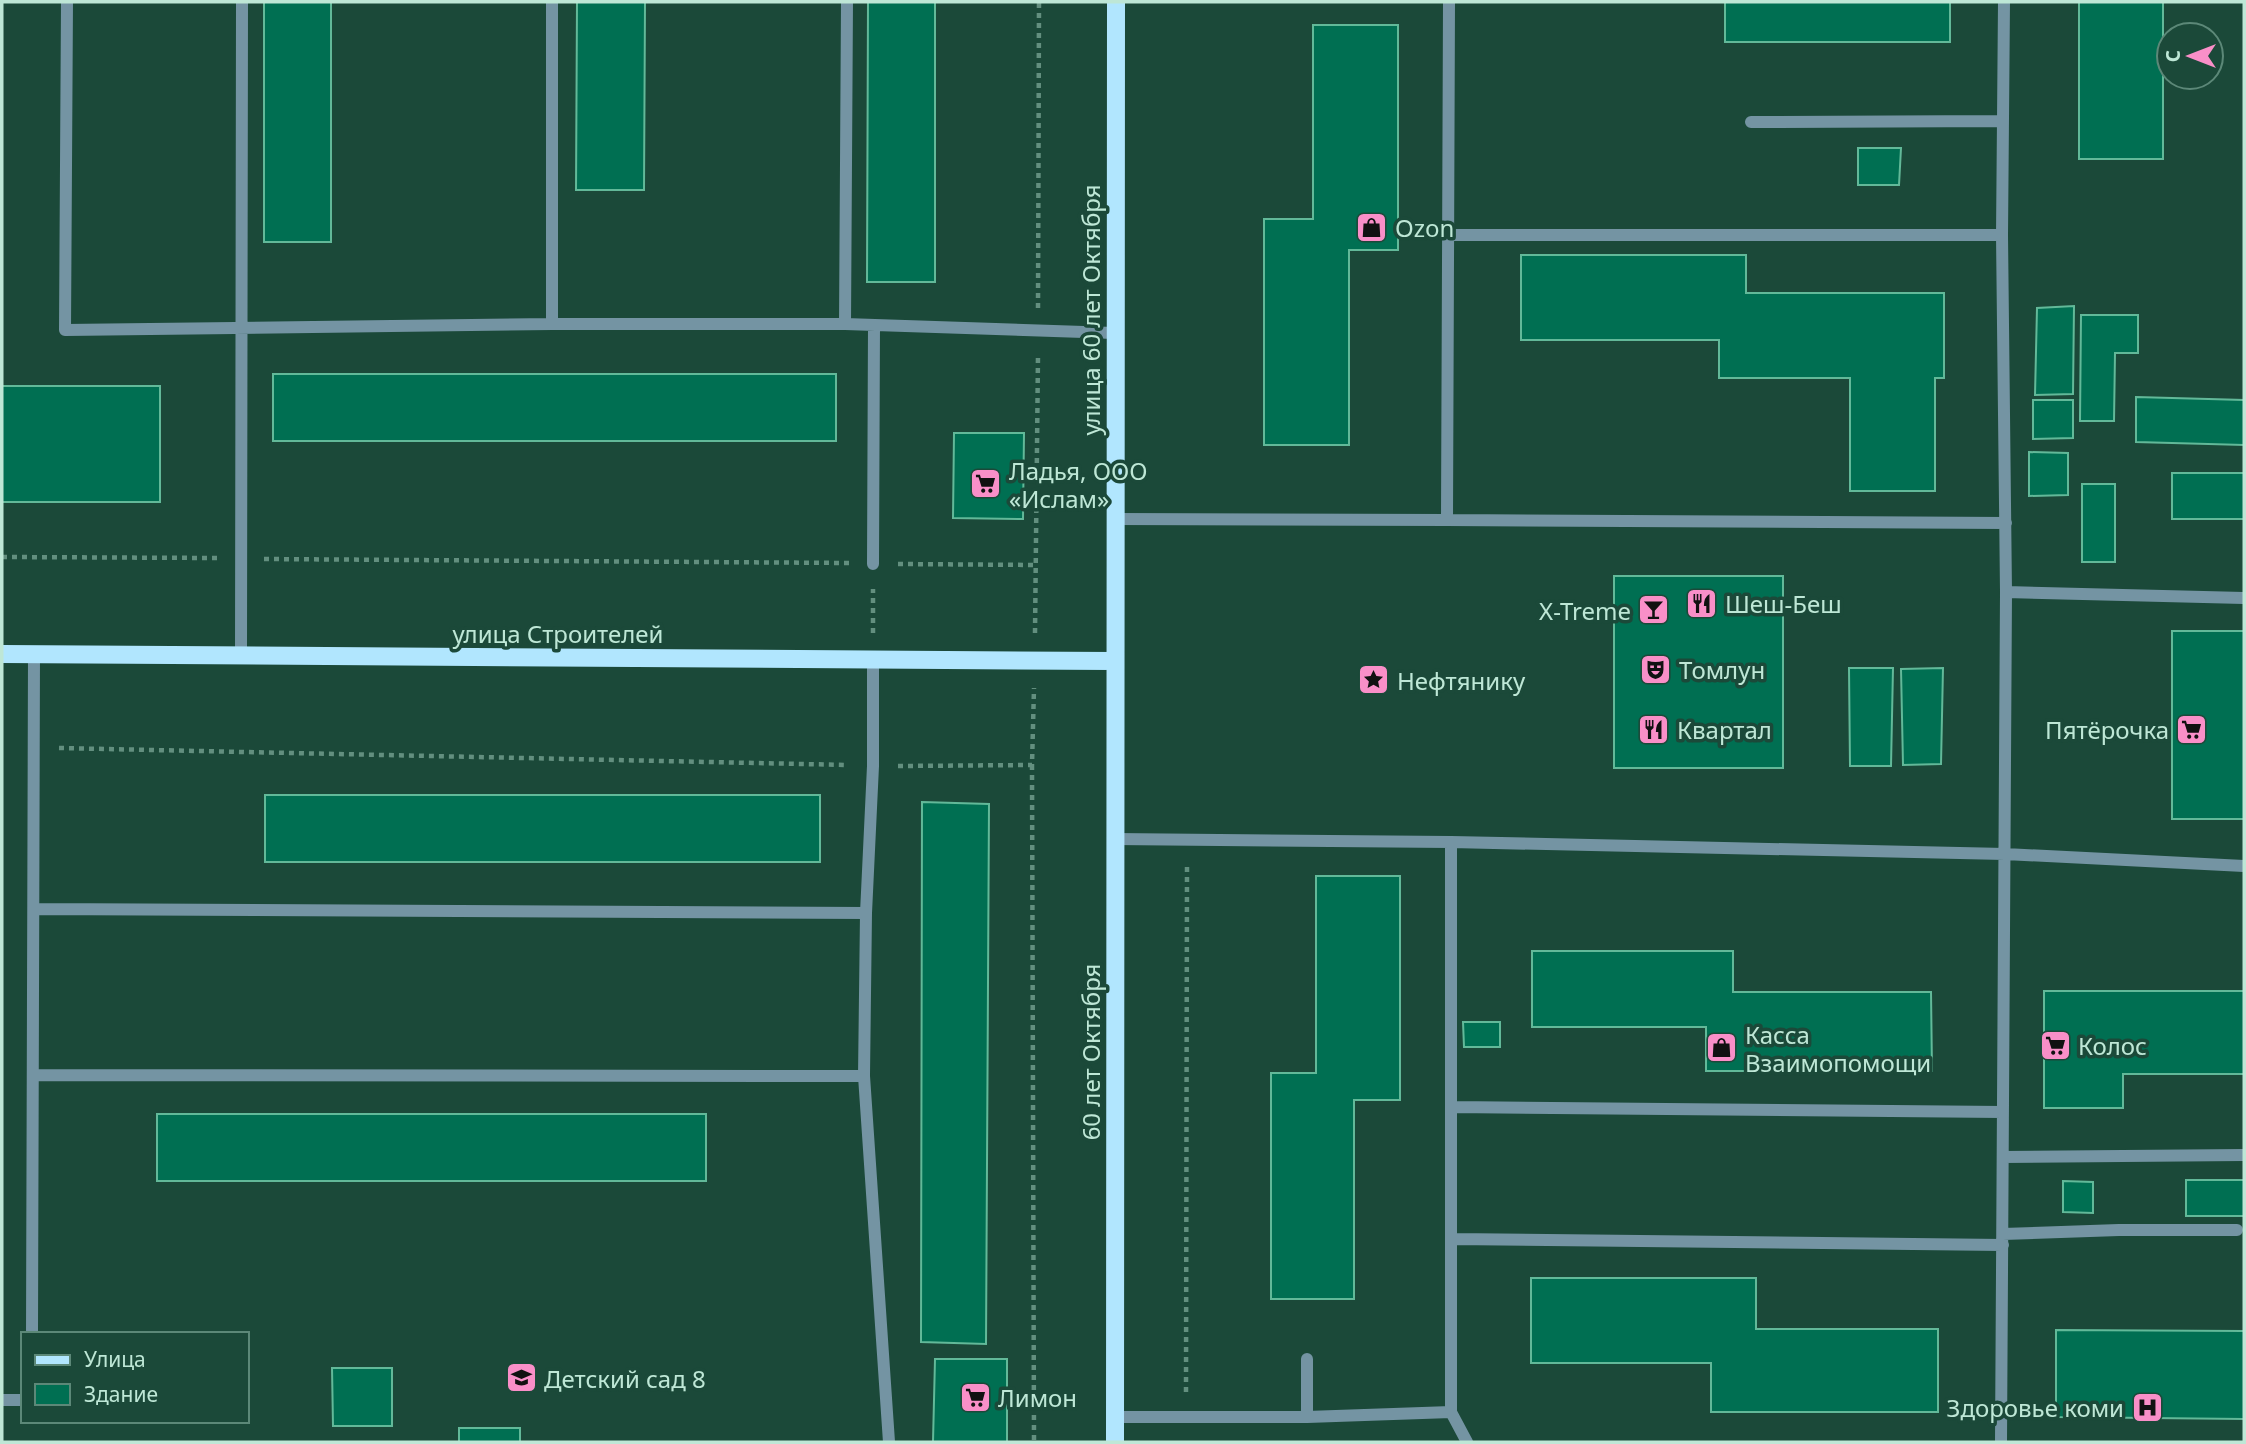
<svg xmlns="http://www.w3.org/2000/svg" width="2246" height="1444" font-family="'Noto Sans',sans-serif">
  <style>
    .building { fill: #006f52; stroke: #62b999; stroke-width: 2 }
    .lines { fill: none; stroke-linecap: round; stroke-linejoin: round }
    .path { stroke: #638f7f; stroke-width: 4.5; stroke-dasharray: 5 5; stroke-linecap: butt }
    .minor { stroke: #7494a3; stroke-width: 12 }
    .major { stroke: #b1e6fe; stroke-width: 18 }
    .labels { text-anchor: middle; dominant-baseline: central; stroke-width: 7; stroke-linejoin: round; paint-order: stroke }
    .poi-label { font-size: 24px; fill: #bee7d6; stroke: #1b4939; text-anchor: start }
    .street-label { font-size: 24px; fill: #bee7d6; stroke: #1b4939 }
  </style>
  <rect width="100%" height="100%" fill="#1b4939"/>
  <path class="building" d="M264,2h67v240h-67z
    M577,2h68l-1,188h-68z
    M868,2h67v280h-68z
    M1725,2h225v40h-225z
    M2079,2h84v157h-84z
    M1313,25h85v225h-49v195h-85v-226h49z
    M1858,148h43l-2,37h-41z
    M1521,255h225v38h198v85h-9v113h-85v-113h-131v-38h-198z
    M2074,306l-1,88 -38,1 2,-87z
    M2081,315h57v38h-23l-1,68h-34z
    M273,374h563v67h-563z
    M2,386h158v116h-158z
    M2136,397l108,3v45l-108,-3z
    M2033,400h40v38l-40,1z
    M954,433h70l-1,86 -70,-1z
    M2029,452l39,1v42l-39,1z
    M2172,473h72v46h-72z
    M2082,484h33v78h-33z
    M1614,576h169v192h-169z
    M2172,631h72v188h-72z
    M1849,668h44l-2,98h-41z
    M1943,668l-2,96 -38,1 -2,-96z
    M265,795h555v67h-555z
    M922,802l67,2 -3,540 -65,-2z
    M1316,876h84v224h-46v199h-83v-226h45z
    M1532,951h201v41h198l1,79h-226v-44h-174z
    M2044,991h200v83h-121v34h-79z
    M1463,1022h37v25h-36z
    M157,1114h549v67h-549z
    M2186,1180h58v36h-58z
    M2063,1181l30,1v31l-30,-1z
    M1531,1278h225v51h182v83h-227v-49h-180z
    M2056,1330l188,1v88l-188,-2z
    M935,1359h72v83h-74z
    M332,1368h60v58h-59z
    M459,1428h61v14h-61z"/>
  <g class="lines">
    <path class="path" d="M1038,308l1,-306
      M2,557l215,1
      M264,559l586,4
      M898,564l139,1
      M873,633v-44
      M1035,633l3,-278
      M59,748l789,17
      M1032,765l2,677
      M898,766l134,-1 2,-77
      M1186,1392l1,-527"/>
    <path class="minor" d="M67,2l-2,328 487,-6h293l269,9
      M1751,122l251,-1
      M1447,235h555
      M552,324v-322
      M845,324l2,-322
      M1114,519l333,1 2,-518
      M1447,520l559,3
      M873,564l1,-239
      M2006,592l238,6
      M241,656l1,-654
      M873,660v106l-7,147 -2,163 25,366
      M1114,839l337,3 554,12 239,12
      M1451,842v570
      M34,909l832,4
      M34,1075l830,1
      M1452,1107l551,5
      M2003,1157l241,-2
      M2003,1234l116,-4h118
      M1452,1239l551,6
      M32,1334l2,-679
      M1307,1359v58
      M2,1400h21
      M1114,1417h193l144,-5 16,30
      M2001,1442l5,-850 -4,-357 2,-233"/>
    <path class="major" d="M2,654l1112,7
      M1115,1442l1,-1440"/>
  </g>
  <defs>
    <symbol id="shop-square" viewBox="-11 -11 22 22"><rect x="-9" y="-9" width="18" height="18" rx="4" fill="#f98fc8" stroke="#1b4939"/><path d="M-5-2.5h2.3a2.7 3.5 0 0 1 5.4 0H5L5.5 6h-11ZM-1.5-2.5h3a1.5 2.3 0 0 0-3 0Z" fill="#111"/></symbol>
    <symbol id="supermarket-square" viewBox="-11 -11 22 22"><rect x="-9" y="-9" width="18" height="18" rx="4" fill="#f98fc8" stroke="#1b4939"/><path d="M-6-5.5h2.5l.6 2H6L4.5 2H-2.5L-4.4-4H-6ZM-1.5 3.2a1.3 1.3 0 1 0 .1 0ZM3 3.2a1.3 1.3 0 1 0 .1 0Z" fill="#111"/></symbol>
    <symbol id="restaurant-square" viewBox="-11 -11 22 22"><rect x="-9" y="-9" width="18" height="18" rx="4" fill="#f98fc8" stroke="#1b4939"/><path d="M-5-6h1v4h1v-4h1v4h1v-4h1v5L-1.5 .5V6h-2V.5L-5-1ZM5-6V6H3V1.5H1.5Q1.5-4 5-6Z" fill="#111"/></symbol>
    <symbol id="bar-square" viewBox="-11 -11 22 22"><rect x="-9" y="-9" width="18" height="18" rx="4" fill="#f98fc8" stroke="#1b4939"/><path d="M-6-5H6L.8 .8V4.5H3.5V6h-7V4.5H-.8V.8Z" fill="#111"/></symbol>
    <symbol id="theatre-square" viewBox="-11 -11 22 22"><rect x="-9" y="-9" width="18" height="18" rx="4" fill="#f98fc8" stroke="#1b4939"/><path d="M-5-5.5Q0-4 5-5.5V0Q5 5 0 6Q-5 5-5 0ZM-3.3-2.5H-1v1.5H-3.3ZM1-2.5H3.3v1.5H1ZM-2.8 1Q0 5.5 2.8 1Z" fill="#111"/></symbol>
    <symbol id="sight-square" viewBox="-11 -11 22 22"><rect x="-9" y="-9" width="18" height="18" rx="4" fill="#f98fc8" stroke="#1b4939"/><path d="M0-6L1.8-2.2L6-1.7L2.9 1.2L3.7 5.4L0 3.3L-3.7 5.4L-2.9 1.2L-6-1.7L-1.8-2.2Z" fill="#111"/></symbol>
    <symbol id="school-square" viewBox="-11 -11 22 22"><rect x="-9" y="-9" width="18" height="18" rx="4" fill="#f98fc8" stroke="#1b4939"/><path d="M0-5L7-2L0 1L-7-2ZM-4 1L0 2.5L4 1V4Q0 6-4 4Z" fill="#111"/></symbol>
    <symbol id="hospital-square" viewBox="-11 -11 22 22"><rect x="-9" y="-9" width="18" height="18" rx="4" fill="#f98fc8" stroke="#1b4939"/><path d="M-5-5h3v3.5h4V-5h3V5h-3V1.5h-4V5h-3Z" fill="#111"/></symbol>
  </defs>
  <g fill-rule="evenodd">
    <use href="#shop-square" x="1354" y="210" width="35" height="35"/>
    <use href="#supermarket-square" x="968" y="466" width="35" height="35"/>
    <use href="#restaurant-square" x="1684" y="586" width="35" height="35"/>
    <use href="#bar-square" x="1636" y="592" width="35" height="35"/>
    <use href="#theatre-square" x="1638" y="652" width="35" height="35"/>
    <use href="#sight-square" x="1356" y="662" width="35" height="35"/>
    <use href="#restaurant-square" x="1636" y="712" width="35" height="35"/>
    <use href="#supermarket-square" x="2174" y="712" width="35" height="35"/>
    <use href="#supermarket-square" x="2038" y="1028" width="35" height="35"/>
    <use href="#shop-square" x="1704" y="1030" width="35" height="35"/>
    <use href="#school-square" x="504" y="1360" width="35" height="35"/>
    <use href="#supermarket-square" x="958" y="1380" width="35" height="35"/>
    <use href="#hospital-square" x="2130" y="1390" width="35" height="35"/>
  </g>
  <g class="labels">
    <g class="poi-label">
      <text x="1395" y="227">Ozon</text>
      <text x="1009" y="470">Ладья, ООО<tspan x="1009" dy="28">«Ислам»</tspan></text>
      <text x="1725" y="603">Шеш-Беш</text>
      <text x="1631" y="610" text-anchor="end">X-Treme</text>
      <text x="1679" y="669">Томлун</text>
      <text x="1397" y="680">Нефтянику</text>
      <text x="1677" y="729">Квартал</text>
      <text x="2169" y="729" text-anchor="end">Пятёрочка</text>
      <text x="1745" y="1034">Касса<tspan x="1745" dy="28">Взаимопомощи</tspan></text>
      <text x="2078" y="1045">Колос</text>
      <text x="544" y="1378">Детский сад 8</text>
      <text x="998" y="1397">Лимон</text>
      <text x="2124" y="1407" text-anchor="end">Здоровье коми</text>
    </g>
    <g class="street-label">
      <text transform="translate(1090 310) rotate(-90)">улица 60 лет Октября</text>
      <text x="558" y="633">улица Строителей</text>
      <text transform="translate(1090 1052) rotate(-90)">60 лет Октября</text>
    </g>
  </g>
  <rect width="2246" height="1444" fill="none" stroke="#bee7d6" stroke-width="7"/>
  <rect x="21" y="1332" width="228" height="91" fill="#1b4939" stroke="#5c8878" stroke-width="2"/>
  <rect x="35" y="1355" width="35" height="10" fill="#b1e6fe" stroke="#5c8878" stroke-width="2"/>
  <text x="84" y="1367" font-size="21" fill="#bee7d6">Улица</text>
  <rect x="35" y="1384" width="35" height="21" fill="#006f52" stroke="#5c8878" stroke-width="2"/>
  <text x="84" y="1402" font-size="21" fill="#bee7d6">Здание</text>
  <g transform="translate(2190 56) rotate(270)"><circle r="33" fill="#1b4939" stroke="#5c8878" stroke-width="2"/>
  <path d="M0-5L12 26L0 18L-12 26Z" fill="#f98fc8"/>
  <text y="-10" font-size="19" font-weight="bold" text-anchor="middle" fill="#bee7d6">С</text>
  </g>
</svg>
